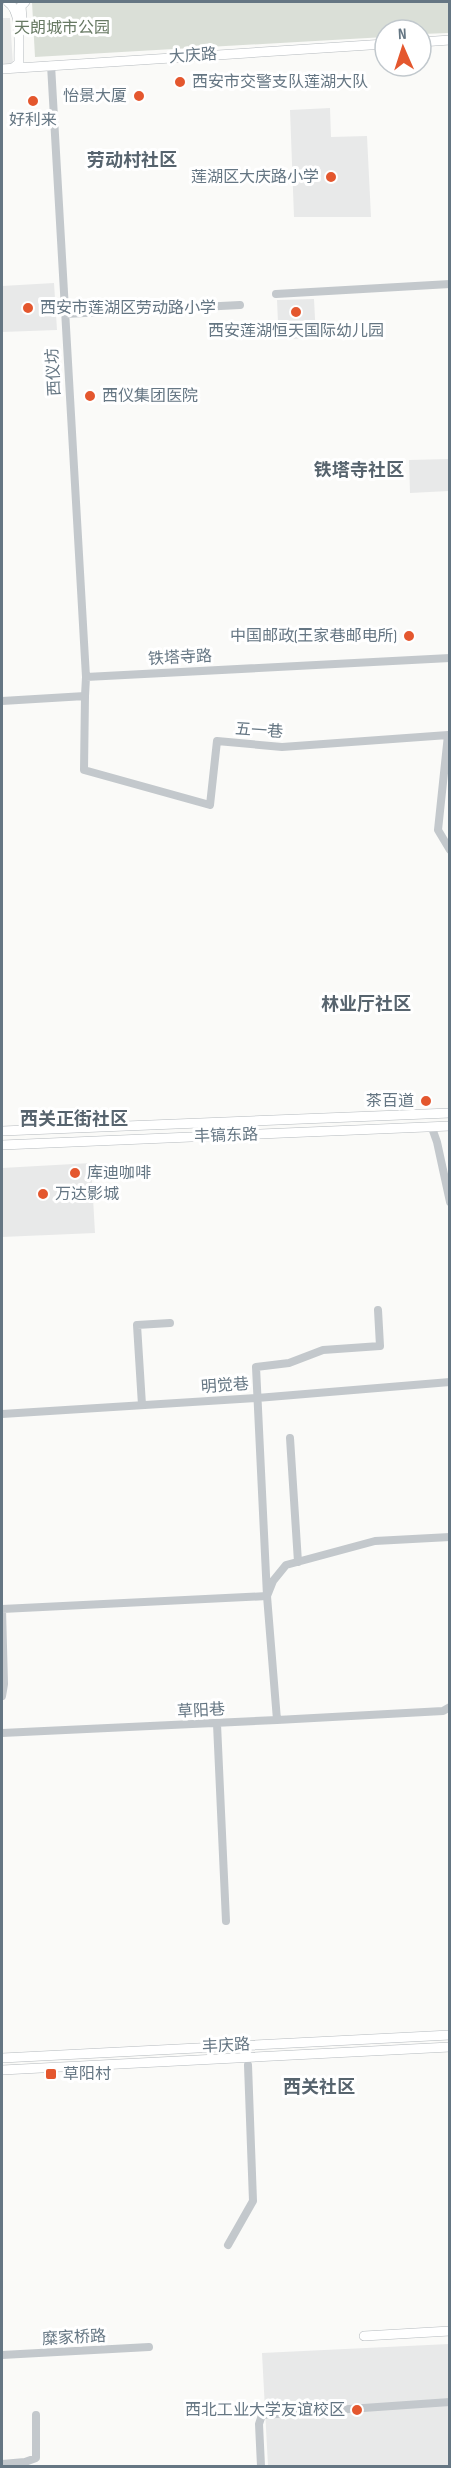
<svg xmlns="http://www.w3.org/2000/svg" width="451" height="2468" font-family="'Sofia Sans Condensed','Noto Sans SC',sans-serif">
  <style>
    .built { fill: #e8e9e9 }
    .green { fill: #dadfd7 }
    .lines { fill: none; stroke-linecap: round; stroke-linejoin: round }
    .major-casing { stroke: #b5babe; stroke-width: 10 }
    .minor { stroke: #c3c8cc; stroke-width: 8 }
    .major { stroke: #fff; stroke-width: 9 }
    .poi-dot { fill: #e4572e; stroke: #fff; stroke-width: 2 }
    .labels { text-anchor: middle; dominant-baseline: central; stroke-width: 6; stroke-linejoin: round; paint-order: stroke }
    .park-label { font-size: 16px; fill: #687a64; stroke: #fff }
    .street-label { font-size: 16px; fill: #657683; stroke: #fff }
    .poi-label { font-size: 16px; fill: #657683; stroke: #fff; text-anchor: start }
    .neighbourhood-label { font-size: 18px; font-weight: bold; fill: #57646e; stroke: #fff }
  </style>
  <rect width="100%" height="100%" fill="#fafaf8"/>
  <path class="built" d="M2,18h8l3,47 -11,1z
    M330,108l1,29 36,-1 4,81h-77l-4,-107z
    M54,283l3,47 -55,2v-46z
    M314,299l2,39 -25,1 -13,-16 -1,-23z
    M449,459v32l-39,2 -1,-33z
    M91,1163l4,70 -93,4v-69z
    M449,2344v122h-181l-6,-113z"/>
  <path class="green" d="M32,2h417v31l-28,1v-4h-36v7l-350,20z"/>
  <g class="lines">
    <defs>
      <path id="major" d="M8,2c15,10 10,44 11,61l-6,5
        M22,19l-1,-13 4,-4
        M421,42l29,-2
        M2,69l383,-25
        M2,1131l448,-18
        M2,1145l448,-19
        M2,2058l448,-23
        M2,2070l448,-23
        M364,2336l86,-5"/>
    </defs>
    <use href="#major" class="major-casing"/>
    <path class="minor" d="M276,294l174,-10
      M65,314l175,-9
      M86,677l364,-19
      M85,696l-1,74 126,35 7,-64 65,6 166,-12 -10,95 12,20
      M2,701l83,-5 1,-19 -35,-612
      M432,1128l5,14 13,60
      M142,1405l-5,-80 33,-2
      M2,1414l255,-16 193,-16
      M290,1438l8,124
      M2,1609l265,-13 6,-15 13,-16 89,-24 75,-4
      M2,1696l2,-12 -2,-75
      M277,1720l166,-9 7,-4
      M217,1724l9,197
      M2,1733l275,-13 -10,-124 -11,-229 33,-4 34,-13 57,-4 -2,-36
      M228,2245l25,-44 -5,-136
      M2,2355l147,-8
      M2,2464l23,-2 11,-4v-43
      M261,2466l-2,-42 3,-9 188,-13"/>
    <use href="#major" class="major"/>
  </g>
  <g class="poi-dot">
    <circle cx="180" cy="82" r="6"/>
    <circle cx="139" cy="96" r="6"/>
    <circle cx="33" cy="101" r="6"/>
    <circle cx="331" cy="177" r="6"/>
    <circle cx="28" cy="308" r="6"/>
    <circle cx="296" cy="312" r="6"/>
    <circle cx="90" cy="396" r="6"/>
    <circle cx="409" cy="636" r="6"/>
    <circle cx="426" cy="1101" r="6"/>
    <circle cx="75" cy="1173" r="6"/>
    <circle cx="43" cy="1194" r="6"/>
    <rect x="45" y="2068" width="12" height="12" rx="3"/>
    <circle cx="357" cy="2410" r="6"/>
  </g>
  <g class="labels">
    <g class="park-label">
      <text x="62" y="28">天朗城市公园</text>
    </g>
    <g class="street-label">
      <text transform="translate(193 56) rotate(-4)">大庆路</text>
      <text transform="translate(54 372) rotate(-93)">西仪坊</text>
      <text transform="translate(180 658) rotate(-3)">铁塔寺路</text>
      <text transform="translate(259 731) rotate(4)">五一巷</text>
      <text transform="translate(226 1136) rotate(-2)">丰镐东路</text>
      <text transform="translate(225 1386) rotate(-4)">明觉巷</text>
      <text transform="translate(201 1711) rotate(-3)">草阳巷</text>
      <text transform="translate(226 2046) rotate(-3)">丰庆路</text>
      <text transform="translate(74 2338) rotate(-3)">糜家桥路</text>
    </g>
    <g class="poi-label">
      <text x="192" y="82">西安市交警支队莲湖大队</text>
      <text x="127" y="96" text-anchor="end">怡景大厦</text>
      <text x="33" y="120" text-anchor="middle">好利来</text>
      <text x="319" y="177" text-anchor="end">莲湖区大庆路小学</text>
      <text x="40" y="308">西安市莲湖区劳动路小学</text>
      <text x="296" y="331" text-anchor="middle">西安莲湖恒天国际幼儿园</text>
      <text x="102" y="396">西仪集团医院</text>
      <text x="397" y="636" text-anchor="end">中国邮政(王家巷邮电所)</text>
      <text x="414" y="1101" text-anchor="end">茶百道</text>
      <text x="87" y="1173">库迪咖啡</text>
      <text x="55" y="1194">万达影城</text>
      <text x="63" y="2074">草阳村</text>
      <text x="345" y="2410" text-anchor="end">西北工业大学友谊校区</text>
    </g>
    <g class="neighbourhood-label">
      <text x="132" y="160">劳动村社区</text>
      <text x="359" y="470">铁塔寺社区</text>
      <text x="366" y="1004">林业厅社区</text>
      <text x="74" y="1119">西关正街社区</text>
      <text x="319" y="2087">西关社区</text>
    </g>
  </g>
  <rect width="451" height="2468" fill="none" stroke="#657683" stroke-width="6"/>
  <g transform="translate(403 48) rotate(357)"><circle r="28" fill="#ffffff" stroke="#c1c8cd" stroke-width="1.5"/>
  <path d="M0-4.5L10 22L0 15L-10 22Z" fill="#e4572e"/>
  <text y="-9" font-size="16" font-weight="bold" text-anchor="middle" fill="#657683">N</text>
  </g>
</svg>
